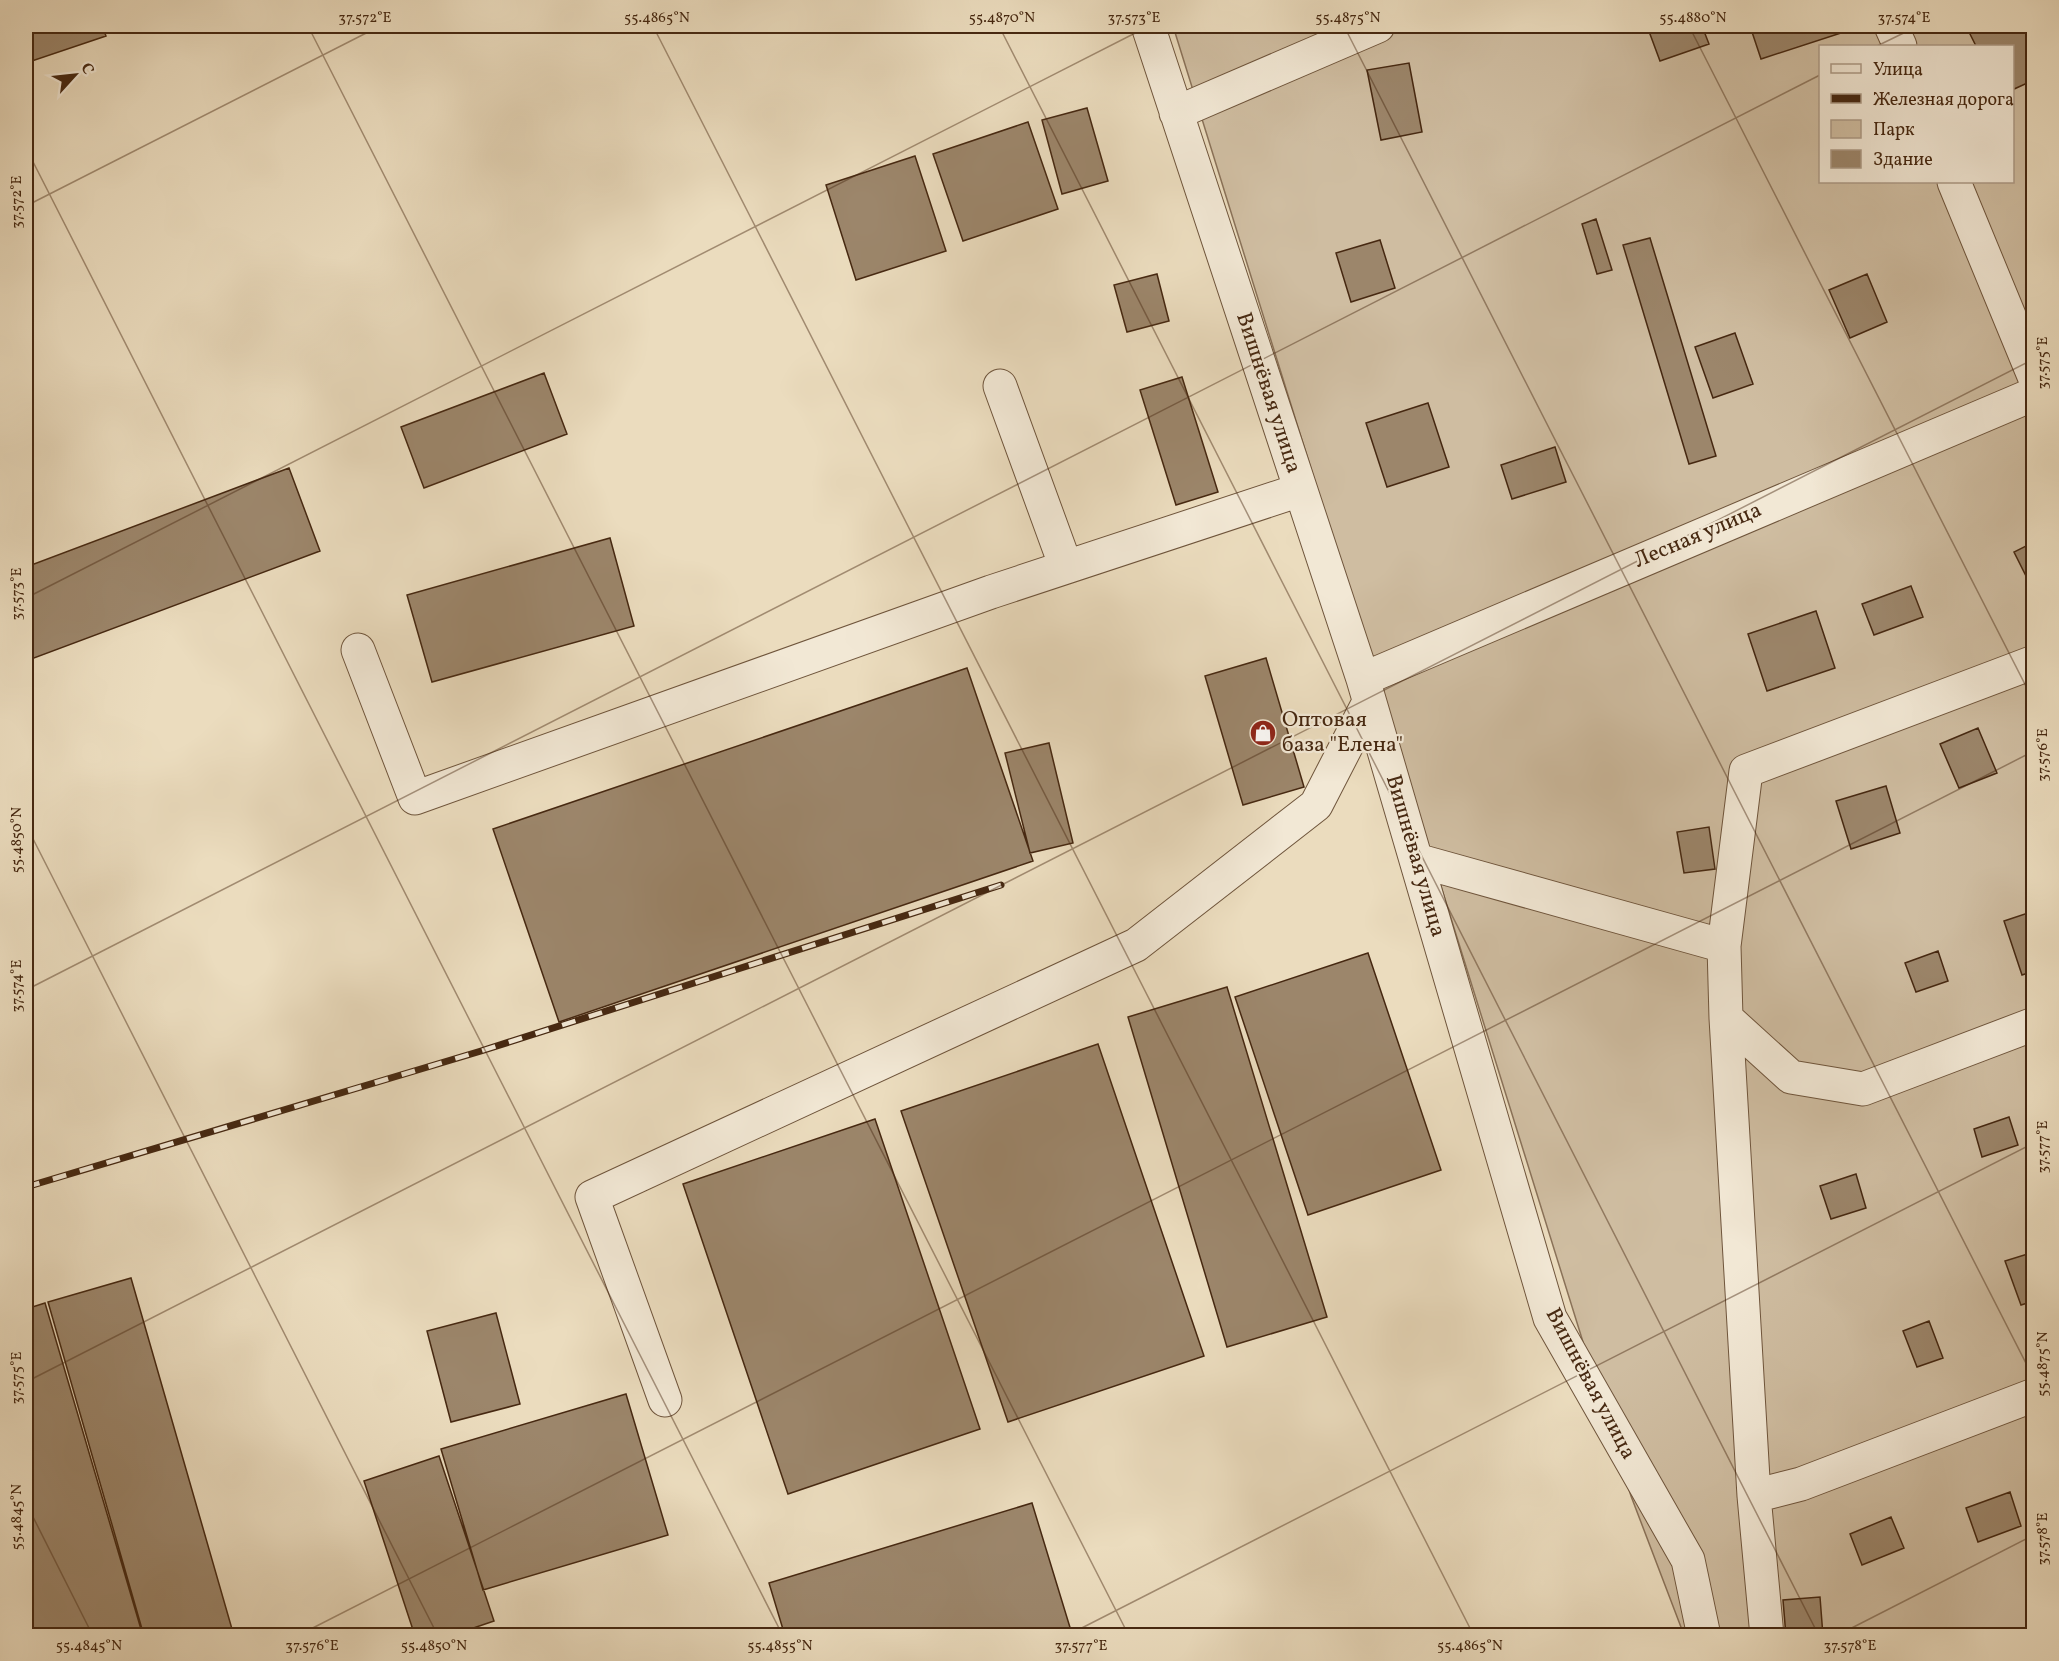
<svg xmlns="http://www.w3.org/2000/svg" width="2059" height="1661" font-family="Vollkorn,serif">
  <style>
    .green { fill: #cfbda1; stroke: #8a7259; stroke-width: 1.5; fill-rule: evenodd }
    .building { fill: #9c866b; stroke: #462811; stroke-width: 1.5 }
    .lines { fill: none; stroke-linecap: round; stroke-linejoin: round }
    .minor-casing { stroke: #6f553c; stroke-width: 35 }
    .minor { stroke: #f2e8d5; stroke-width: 33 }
    .rail-casing { stroke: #462811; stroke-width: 7 }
    .rail { stroke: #f2e8d5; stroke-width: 4.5; stroke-dasharray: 14; stroke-linecap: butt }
    .ticks { fill: none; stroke: #462811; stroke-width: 1.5; stroke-opacity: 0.45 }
    .labels { text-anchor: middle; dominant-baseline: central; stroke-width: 4.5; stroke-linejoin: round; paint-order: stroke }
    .street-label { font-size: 22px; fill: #462811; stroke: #f2e8d5 }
    .poi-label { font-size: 22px; fill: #462811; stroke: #f2e8d5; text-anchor: start }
    .neatline { fill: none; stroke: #462811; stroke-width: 2 }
    .ticks-label { font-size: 15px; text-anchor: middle; fill: #462811 }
  </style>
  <rect width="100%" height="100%" fill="#ebdcbe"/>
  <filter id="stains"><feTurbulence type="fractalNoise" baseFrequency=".00333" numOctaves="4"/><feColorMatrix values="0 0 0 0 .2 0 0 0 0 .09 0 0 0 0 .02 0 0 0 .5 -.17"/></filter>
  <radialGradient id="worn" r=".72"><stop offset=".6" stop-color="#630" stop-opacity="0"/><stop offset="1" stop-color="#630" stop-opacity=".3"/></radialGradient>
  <path class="green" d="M1173,26h860v1609h-349l-53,-139zM1820,46h192v136h-192z"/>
  <path class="building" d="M26,26h76l4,10 -80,27z
    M1548,26h17l-15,5z
    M1647,26h55l7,18 -49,17z
    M1750,26h92l2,6 -83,27z
    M1966,26h68v54l-22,10v-44h-36z
    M1409,63l13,69 -41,8 -14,-70z
    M1087,108l21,73 -46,13 -20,-74z
    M1028,122l30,87 -95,32 -30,-87z
    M915,156l31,95 -90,29 -30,-95z
    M1596,219l16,51 -15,4 -15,-50z
    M1650,238l66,218 -27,8 -66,-219z
    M1380,240l15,48 -44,14 -15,-49z
    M1157,274l12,47 -42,11 -13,-47z
    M1867,274l20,48 -37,16 -21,-48z
    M1735,333l18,51 -40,14 -18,-51z
    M544,373l23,61 -143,54 -23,-61z
    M1182,377l36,115 -42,13 -36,-115z
    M1428,403l21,64 -62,20 -21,-64z
    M1555,447l11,35 -54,17 -11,-34z
    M289,468l31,83 -294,110v-94z
    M610,538l24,88 -202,56 -25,-87z
    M2034,542v40l-4,2 -16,-32z
    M1911,586l12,31 -49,18 -12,-31z
    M1816,611l19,57 -68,23 -19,-57z
    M1266,658l38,129 -61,18 -38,-129z
    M967,668l66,193 -474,161 -66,-193z
    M1978,728l19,45 -38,15 -19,-44z
    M1049,743l24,100 -43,10 -25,-100z
    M1886,786l14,47 -49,16 -15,-48z
    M1709,827l6,42 -31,4 -7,-41z
    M2034,911v60l-12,4 -18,-54z
    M1938,951l10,30 -32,11 -11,-29z
    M1368,953l73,217 -133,45 -73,-218z
    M1227,987l100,330 -100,30 -99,-330z
    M1098,1044l106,312 -196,66 -107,-311z
    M2009,1117l9,28 -36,12 -8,-28z
    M875,1119l105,310 -192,65 -105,-310z
    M1856,1174l10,34 -35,11 -11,-33z
    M2034,1252v49l-13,4 -16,-44z
    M131,1278l103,358h-90l-96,-334z
    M45,1303l98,333h-117v-327z
    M496,1313l24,91 -69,18 -24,-91z
    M1929,1321l14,37 -26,9 -14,-36z
    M626,1394l42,141 -185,55 -42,-141z
    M439,1456l55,165 -44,15h-35l-51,-155z
    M2010,1492l11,34 -43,16 -12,-34z
    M1032,1503l40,131 -287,2 -16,-53z
    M1891,1517l13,31 -42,17 -12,-31z
    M1820,1597l3,39h-37l-3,-36z"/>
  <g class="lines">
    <defs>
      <path id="minor" d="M1148,26l215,653 187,639 138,242 16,76
        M1891,26l9,20
        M1176,113l202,-87
        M1954,182l80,194
        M1000,386l66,181
        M358,650l57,148 576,-206 309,-102
        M1363,679l671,-285
        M1416,860l308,86 2,72 65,59 72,12 171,-65
        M1724,946l22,-175 288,-109
        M1726,1018l28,478 13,140
        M665,1400l-73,-203 544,-252 180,-140 53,-103
        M1754,1496l47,-12 233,-89"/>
    </defs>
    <use href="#minor" class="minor-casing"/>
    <use href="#minor" class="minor"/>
    <defs>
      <path id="rail" d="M26,1187l455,-136 520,-166"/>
    </defs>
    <use href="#rail" class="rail-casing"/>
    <use href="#rail" class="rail"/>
  </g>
  <path class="ticks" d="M308,26l821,1610M653,26l821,1610M999,26l820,1610M1344,26l690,1353M1689,26l345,676M1877,46l41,-20M26,148l757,1488M26,206l354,-180M26,598l1123,-572M26,825l412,811M26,990l1794,-915M26,1382l2008,-1023M26,1503l67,133M297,1636l1737,-885M1066,1636l968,-493M1836,1636l198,-101"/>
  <defs>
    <symbol id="shop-disc" viewBox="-11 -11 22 22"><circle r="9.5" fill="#8f2418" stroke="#f2e8d5"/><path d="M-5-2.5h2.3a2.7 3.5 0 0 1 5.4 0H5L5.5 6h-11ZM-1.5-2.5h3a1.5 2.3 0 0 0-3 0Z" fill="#fff"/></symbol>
  </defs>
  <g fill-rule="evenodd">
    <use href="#shop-disc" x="1248" y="718" width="30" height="30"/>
  </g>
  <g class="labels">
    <g class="street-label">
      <text transform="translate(1268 393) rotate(72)">Вишнёвая улица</text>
      <text transform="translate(1698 536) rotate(-23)">Лесная улица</text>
      <text transform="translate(1415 856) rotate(74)">Вишнёвая улица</text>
      <text transform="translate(1590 1384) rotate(62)">Вишнёвая улица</text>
    </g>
    <g class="poi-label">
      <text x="1282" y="720">Оптовая<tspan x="1282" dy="25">база "Елена"</tspan></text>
    </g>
  </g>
  <rect width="2059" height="1661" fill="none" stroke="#ebdcbe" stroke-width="66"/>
  <rect x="1819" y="45" width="195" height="138" fill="#f2e8d5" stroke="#ad9b87" stroke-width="1.5"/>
  <rect x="1831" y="64" width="30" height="9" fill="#f2e8d5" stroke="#ad9b87" stroke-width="1.5"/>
  <text x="1873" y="75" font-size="18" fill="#462811">Улица</text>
  <rect x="1831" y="94" width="30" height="9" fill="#462811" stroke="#ad9b87" stroke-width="1.5"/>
  <text x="1873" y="105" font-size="18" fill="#462811">Железная дорога</text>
  <rect x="1831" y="120" width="30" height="18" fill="#cfbda1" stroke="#ad9b87" stroke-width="1.5"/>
  <text x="1873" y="135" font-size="18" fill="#462811">Парк</text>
  <rect x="1831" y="150" width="30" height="18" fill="#9c866b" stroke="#ad9b87" stroke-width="1.5"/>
  <text x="1873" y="165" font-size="18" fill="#462811">Здание</text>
  <g transform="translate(75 75) rotate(63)" stroke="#f2e8d5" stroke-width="4.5" paint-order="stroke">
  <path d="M0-4.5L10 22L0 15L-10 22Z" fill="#462811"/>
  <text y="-9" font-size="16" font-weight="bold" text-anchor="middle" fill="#462811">С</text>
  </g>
  <rect x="33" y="33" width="1993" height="1595" class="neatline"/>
  <g class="ticks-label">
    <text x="365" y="22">37.572°E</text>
    <text x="657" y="22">55.4865°N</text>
    <text x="1002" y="22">55.4870°N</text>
    <text x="1134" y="22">37.573°E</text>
    <text x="1348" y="22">55.4875°N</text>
    <text x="1693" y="22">55.4880°N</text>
    <text x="1904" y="22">37.574°E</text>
    <text transform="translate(16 202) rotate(-90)" y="5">37.572°E</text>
    <text transform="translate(2042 363) rotate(-90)" y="5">37.575°E</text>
    <text transform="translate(16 594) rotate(-90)" y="5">37.573°E</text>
    <text transform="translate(2042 755) rotate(-90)" y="5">37.576°E</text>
    <text transform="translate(16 840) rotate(-90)" y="5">55.4850°N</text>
    <text transform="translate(16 986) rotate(-90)" y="5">37.574°E</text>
    <text transform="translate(2042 1147) rotate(-90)" y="5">37.577°E</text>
    <text transform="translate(2042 1364) rotate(-90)" y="5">55.4875°N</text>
    <text transform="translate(16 1378) rotate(-90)" y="5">37.575°E</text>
    <text transform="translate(16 1517) rotate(-90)" y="5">55.4845°N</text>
    <text transform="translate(2042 1539) rotate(-90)" y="5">37.578°E</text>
    <text x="89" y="1650">55.4845°N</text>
    <text x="312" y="1650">37.576°E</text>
    <text x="434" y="1650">55.4850°N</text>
    <text x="780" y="1650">55.4855°N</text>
    <text x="1081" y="1650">37.577°E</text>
    <text x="1470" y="1650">55.4865°N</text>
    <text x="1850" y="1650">37.578°E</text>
  </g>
  <rect width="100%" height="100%" filter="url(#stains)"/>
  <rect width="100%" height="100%" fill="url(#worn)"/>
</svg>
